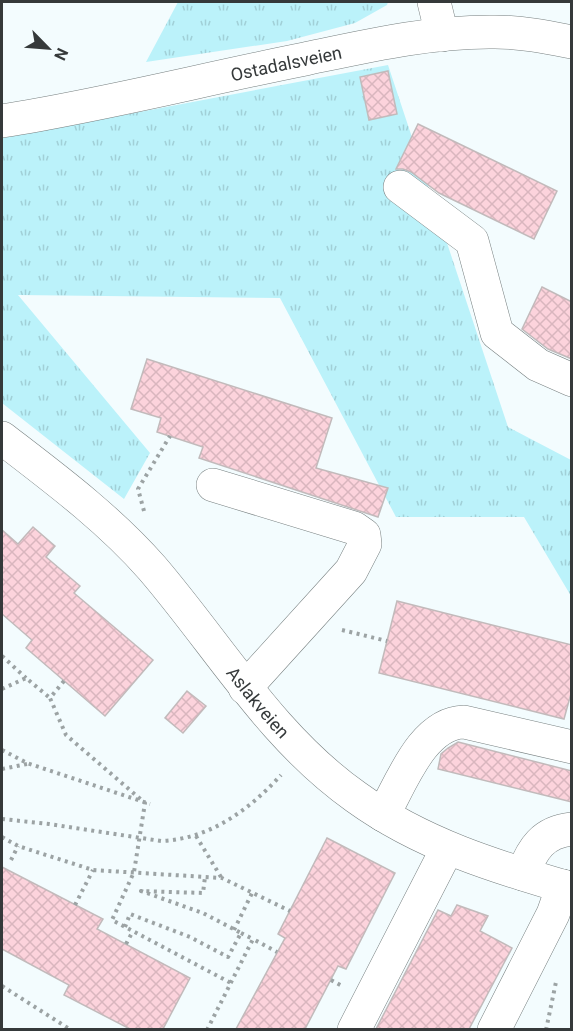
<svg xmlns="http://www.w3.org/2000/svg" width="573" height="1031" font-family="Roboto,sans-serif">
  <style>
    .grass { fill: url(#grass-tufts) }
    .building { fill: url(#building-cross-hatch); stroke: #c2babb; stroke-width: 1.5 }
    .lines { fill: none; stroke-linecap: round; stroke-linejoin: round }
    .minor-casing { stroke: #788081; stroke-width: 34 }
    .path { stroke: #9ca3a4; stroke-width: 4; stroke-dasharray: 3 4.5; stroke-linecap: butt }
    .minor { stroke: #fff; stroke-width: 33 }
    .labels { text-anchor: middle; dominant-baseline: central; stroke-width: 4.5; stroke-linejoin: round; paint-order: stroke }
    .street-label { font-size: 18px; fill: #35393a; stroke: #f3fcfe }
  </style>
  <defs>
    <pattern id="grass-tufts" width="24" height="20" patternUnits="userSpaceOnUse" patternTransform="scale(1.5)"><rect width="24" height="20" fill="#bbf2fa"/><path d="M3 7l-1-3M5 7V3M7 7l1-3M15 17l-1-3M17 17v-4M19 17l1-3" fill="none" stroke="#a1d0d7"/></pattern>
    <pattern id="building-cross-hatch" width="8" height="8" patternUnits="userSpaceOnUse" patternTransform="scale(1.5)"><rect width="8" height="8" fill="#fcd3dc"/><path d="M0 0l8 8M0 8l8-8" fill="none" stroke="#d9b6be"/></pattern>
  </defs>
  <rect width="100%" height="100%" fill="#f3fcfe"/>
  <path class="grass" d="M178,2h210l-1,3 -32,18 -68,18 -141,21z
    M388,65l120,362 63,33v136l-47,-79h-128l-116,-219 -262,-3 132,158 -26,46 -122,-96v-265z"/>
  <path class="building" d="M388,71l9,43 -28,6 -9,-43z
    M418,124l139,67 -23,48 -95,-46 -28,-21 -8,-3h-7z
    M542,287l30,15v57l-24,-10 -26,-20z
    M147,359l185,59 -16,50 72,20 -10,29 -179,-59 4,-11 -46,-15 4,-14 -30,-9z
    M33,527l22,19 -9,11 34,29 -6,7 79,67 -48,56 -79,-68 6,-8 -30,-26v-84l16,14z
    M397,601l175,44v45l-8,29 -185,-46z
    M187,691l19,15 -23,27 -18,-15z
    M458,742l114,29v31l-134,-33 3,-15 7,-6z
    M327,838l68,35 -49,96 -8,-3 -33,63h-69l49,-91 -7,-4z
    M2,867l101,52 -6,10 93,49 -27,51h-33l-66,-34 5,-10 -67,-36z
    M457,905l31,11 -8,15 32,17 -43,81h-93l62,-119 13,6z"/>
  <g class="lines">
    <defs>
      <g id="minor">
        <path d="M434,2l8,33"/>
        <path id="s1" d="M2,121c102,-16 202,-42 303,-62 62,-13 126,-28 190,-27 26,0 51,5 77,10"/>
        <path d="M400,187l72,54 25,92 41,32 34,15"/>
        <path id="s2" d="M2,438c52,40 106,80 150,130 67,78 119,169 204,229 65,47 140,70 216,92"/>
        <path d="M213,485l141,43 10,7 1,9 -14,27 -106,117"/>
        <path d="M383,815c18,-31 39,-92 81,-93l108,25"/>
        <path d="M523,874c9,-25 20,-42 49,-45"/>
        <path d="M354,1030l93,-181"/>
        <path d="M494,1030l59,-116 10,-28"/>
      </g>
    </defs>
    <use href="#minor" class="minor-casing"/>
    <path class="path" d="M144,511l-6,-22 32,-53
      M342,630l45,11
      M2,656l24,22
      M64,681l-14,17 16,37 79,68 -11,69 -22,48 119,63
      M2,689l24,-11 24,20
      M2,750l25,13 123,41
      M2,769l25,-5
      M2,819l47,5 112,17c49,-2 88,-31 120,-66
      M196,836l25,41
      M2,837l16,9 75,24 129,8 68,33
      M11,860l7,-14
      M75,905l18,-35
      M125,927l5,-13 60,23 38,20 13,-24 -38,-20 -62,-22 62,2 2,-16
      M234,930l18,-37
      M241,933l12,6
      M126,944l7,-13
      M331,980l11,6
      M2,986l69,44
      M207,1030l46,-91 24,13
      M546,1030l10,-48"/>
    <use href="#minor" class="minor"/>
  </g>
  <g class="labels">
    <g class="street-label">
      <text stroke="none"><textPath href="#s1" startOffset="290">Ostadalsveien</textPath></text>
      <text stroke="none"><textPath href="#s2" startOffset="370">Aslakveien</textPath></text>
    </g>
  </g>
  <rect width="573" height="1031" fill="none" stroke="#35393a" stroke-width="6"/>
  <g transform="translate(48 48) rotate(115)" stroke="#f3fcfe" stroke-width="4.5" paint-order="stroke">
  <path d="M0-4.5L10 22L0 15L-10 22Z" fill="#35393a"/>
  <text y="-9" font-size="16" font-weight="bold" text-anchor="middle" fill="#35393a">N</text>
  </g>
</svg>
